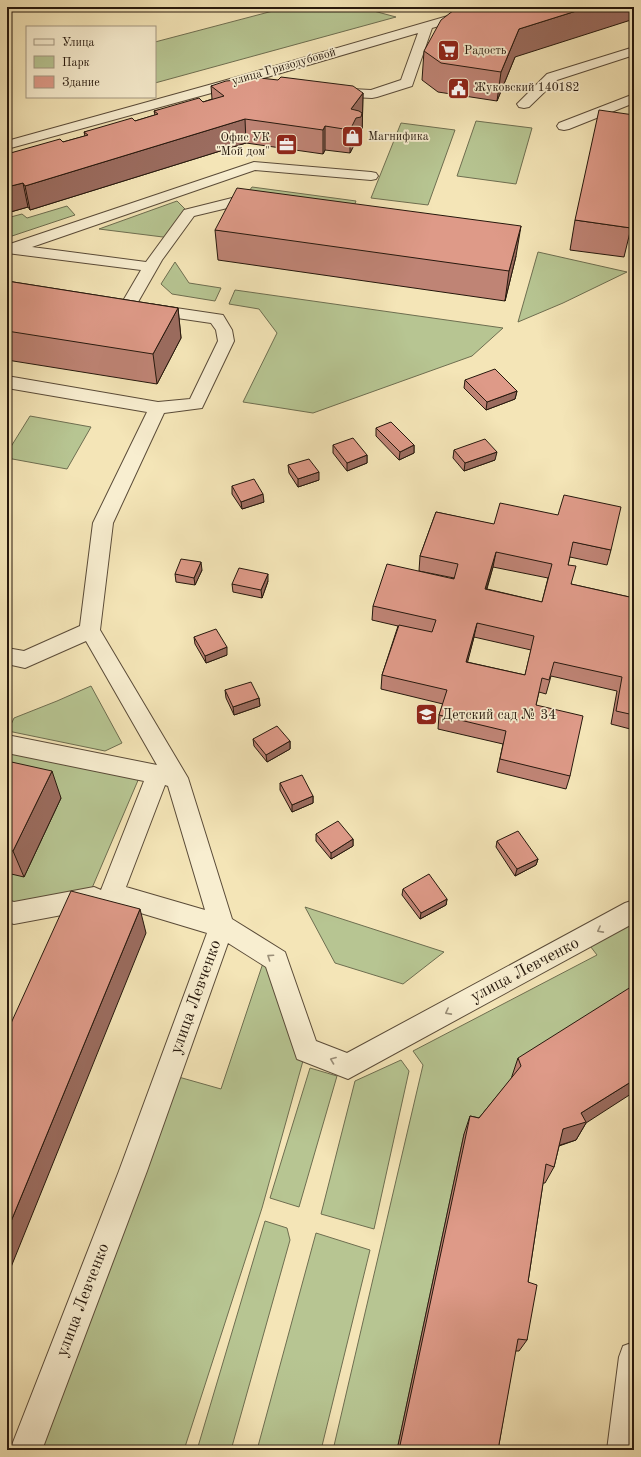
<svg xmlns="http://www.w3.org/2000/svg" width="641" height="1457" font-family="'Old Standard TT',serif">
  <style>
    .green { fill: #b7c592; stroke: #6e6e50 }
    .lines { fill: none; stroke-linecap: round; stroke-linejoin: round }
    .minor-casing { stroke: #5a4b38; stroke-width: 2 }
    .minor { fill: #f8eed0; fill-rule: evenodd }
    .wall { fill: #bf8475; stroke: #26180d; fill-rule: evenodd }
    .shaded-wall { fill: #9b6c5f; stroke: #26180d }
    .building { fill: #de9a88; stroke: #26180d; fill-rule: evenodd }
    .oneway { stroke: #9a8e78 }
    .labels { text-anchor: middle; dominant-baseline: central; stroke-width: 3.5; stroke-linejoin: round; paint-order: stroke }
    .far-poi-label { font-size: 12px; fill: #26180d; stroke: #f8eed0; text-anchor: start }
    .far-street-label { font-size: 12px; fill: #26180d; stroke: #f8eed0 }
    .poi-label { font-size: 14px; fill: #26180d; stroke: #f8eed0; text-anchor: start }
    .near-street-label { font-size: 17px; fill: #26180d; stroke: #f8eed0 }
  </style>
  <rect width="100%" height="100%" fill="#f4e5b7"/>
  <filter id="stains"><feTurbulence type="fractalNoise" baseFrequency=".005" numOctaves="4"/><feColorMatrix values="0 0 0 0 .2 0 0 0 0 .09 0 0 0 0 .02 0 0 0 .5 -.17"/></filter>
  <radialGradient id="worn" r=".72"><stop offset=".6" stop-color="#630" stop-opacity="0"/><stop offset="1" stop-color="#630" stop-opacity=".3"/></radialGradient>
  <path class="green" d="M288,7h77l5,3 26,7 -241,66v-41z
    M476,121l56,7 -16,56 -59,-8z
    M401,123l54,7 -27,75 -57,-7z
    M252,187l104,14 -2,5 -105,-15z
    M177,201l12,12 -18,25 -72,-9z
    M67,206l8,9 -66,22 -2,-2v-17l15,-4 5,4z
    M538,252l89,20 -64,31 -45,19z
    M175,262l14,21 32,5 -6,13 -43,-7 -11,-10z
    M235,290l268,38 -31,28 -159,57 -70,-11 34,-69 -18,-24 -30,-5z
    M30,416l61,11 -24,42 -60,-11v-5z
    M91,686l31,57 -17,8 -97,-20 6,-13 43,-17z
    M7,746l135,25 -50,117 -74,15 -11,-3v-27l17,3 -17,-90z
    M305,907l139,45 -41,32 -68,-21z
    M634,911v89l-120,86 -50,48 -67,316h-64l90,-385 -10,-14 184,-96 -13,-17z
    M266,954l40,96 -44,158 -78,242h-158l142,-376 53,15z
    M401,1060l8,11 -35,158 -53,-15 34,-133z
    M310,1068l27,8 -38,131 -29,-9z
    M265,1221l22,7 3,12 -59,210h-34z
    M316,1233l54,17 -49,200h-64z"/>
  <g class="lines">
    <defs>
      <path id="minor" d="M479,7h19l-2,3 -64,18 -20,58 -35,11 -5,1 -40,-2 -5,-1 -2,-3 2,-3 5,-1 39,2 30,-10 17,-47 -192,56 -219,60v-8l209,-58z
        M634,47v8l-77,25 -28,27 -5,1 -5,-1 -2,-3 30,-30z
        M634,94v9l-65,26 -5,1 -5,-1 -2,-3 2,-3z
        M254,162l117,10 5,1 2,3 -2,3 -5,1 -116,-10 -223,77 114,15 38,-52 56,-14 24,4 2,3 -2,3 -5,1 -19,-2 -46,11 -32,44 -28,49 -6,2 -6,-2 -2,-3 21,-36 -134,-17v-8z
        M149,304l74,11 9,15 2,11 -32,67 -38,5 -51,110 -13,107 88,148 44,141 53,33 31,89 31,12 278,-150 9,-3v23l-286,156 -51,-20 -31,-92 -38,-24 -81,228 -105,279h-32l109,-279 88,-238 -103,-31 -1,4 -9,3 -80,15 -7,-2v-22l7,2 80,-15 7,3 43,-109 -137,-28v-18l150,30 -71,-124 -61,27 -18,-4v-16l17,3 56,-25 13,-103 54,-111 -140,-24v-12l151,26 32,-3 28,-58 -2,-11 -5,-7 -68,-10 -2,-4 2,-4zM165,785l3,1 37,124 -79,-23z
        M634,1342v108h-27l12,-93 4,-11z"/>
    </defs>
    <use href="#minor" class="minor-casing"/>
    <use href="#minor" class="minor"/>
  </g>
  <path class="wall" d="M424,51l91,6 -18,44 -59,-9 -16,-12z
    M211,86l152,7 -1,44 -2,4h-4l-6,12 -25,-3 -2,4 -77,-11 -216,67 -2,-3 -21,6v-59l56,-12 22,-6 -1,-4 51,-11 20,-6 -1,-4 49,-9 9,-3z
    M575,220l56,8 -7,29 -54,-7z
    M215,230l301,26 -11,45 -287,-41z
    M7,281l171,27 3,30 -24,46 -150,-24z
    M465,380l52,11 -2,8 -29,11 -22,-22z
    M376,428l38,17v8l-15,7 -23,-24z
    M333,445l34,10v8l-20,8 -14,-18z
    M454,450l41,10 -31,11 -11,-13z
    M288,465l31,15 -21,7 -9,-14z
    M232,486l32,16 -22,7 -10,-15z
    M436,512l175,38 -4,15 -37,-8 -2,8 3,19 63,14v132l-23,-6 6,-33 -66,-15 -5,18 -7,-2 -3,13 34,71 -4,13 -69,-17 6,-28 -65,-15 1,-14 4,-11 -62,-15 1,-14 16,-49 -26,-6 1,-14 81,-28 -35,-7 1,-15zM493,567l55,11 -6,24 -55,-13zM474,637l57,13 -6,25 -58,-13z
    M202,570l-7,15 -19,-3 -1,-8z
    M268,581l-6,17 -29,-6 -1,-8z
    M194,637l33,18 -21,8 -11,-19z
    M225,690l34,8 1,8 -26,9 -8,-17z
    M253,739l37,2v8l-23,13 -13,-16z
    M7,761l54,37 -37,79 -17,-4z
    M280,783l33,13v7l-21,9 -12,-22z
    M316,834l37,5v7l-22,13 -15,-18z
    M497,841l41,18 -2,6 -21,11 -19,-29z
    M403,889l44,10 -1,6 -26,14 -18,-24z
    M518,1058l68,65 -10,17 -17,6 -5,21 -9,16h-2l-15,99 -1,58 -8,11h-4l-17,99h-101l67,-316 6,-18 9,2 32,-39z"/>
  <path class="shaded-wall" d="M589,7h45v12l-119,38 -18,44 4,-29 18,-43z
    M363,93l-1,44 -2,4h-4l-6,12v-23l1,-21z
    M245,119l1,24 -216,67 -5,-24z
    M325,126v24l-2,4v-24z
    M23,183l5,24 -21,6v-26z
    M521,226l-5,30 -11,45 4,-30z
    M178,308l3,30 -24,46 -4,-30z
    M517,391l-2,8 -29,11 1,-8z
    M414,445v8l-15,7 1,-8z
    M497,452l-2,8 -31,11 1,-8z
    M367,455v8l-20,8v-8z
    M319,472v8l-21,7v-8z
    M263,494l1,8 -22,7 -1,-7z
    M496,552l-3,15 -11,36 3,-14z
    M201,562l1,8 -7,15 -1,-7z
    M268,574v7l-6,17 -1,-8z
    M477,623l-3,14 -10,39 2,-14z
    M227,647v8l-21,8 -1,-7z
    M259,698l1,8 -26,9 -1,-8z
    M290,741v8l-23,13 -1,-7z
    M52,771l9,27 -37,79 -11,-26z
    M313,796v7l-21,9v-7z
    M353,839v7l-22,13v-6z
    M538,859l-2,6 -21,11 2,-7z
    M447,899l-1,6 -26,14 1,-6z
    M140,909l6,24 -139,344v-46z
    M634,1080v12l-48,31 -10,17 -22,7 9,-18 18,-16z"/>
  <path class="building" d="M458,7h131l-70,22 -18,43 -60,-9 -17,-12 17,-31z
    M281,77l72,9 10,7 -12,16 8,2 3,2 -1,4 -5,1 -6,12 -25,-4 -2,4 -78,-11 -220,67 -2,-3 -16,4v-33l53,-15 3,3 25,-7 -4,-3 48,-14 3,3 23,-7 -4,-3 45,-13 4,4 21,-6 -13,-10 15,-5 34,-3 18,2z
    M599,110l35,5v95l-3,18 -56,-8z
    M237,188l284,38 -12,45 -294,-41z
    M7,281l171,27 -25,46 -146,-23z
    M495,369l22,22 -30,11 -22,-22z
    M391,422l23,23 -14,7 -24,-24z
    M353,438l14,17 -20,8 -14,-18z
    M485,439l12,13 -32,11 -11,-13z
    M309,459l10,13 -21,7 -10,-14z
    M254,479l9,15 -22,8 -9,-16z
    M564,495l57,12 -10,43 -38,-8 -5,23 8,1 -5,18 63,14v117l-18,-4 6,-34 -68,-15 -5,18 -7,-2 -6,27 47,11 -13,60 -70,-17 6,-28 -67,-16 8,-25 -65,-15 17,-50 33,7 4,-12 -63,-14 14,-42 67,15 4,-15 -38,-8 16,-44 58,12 6,-21 58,12zM496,552l56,12 -10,38 -57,-13zM477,623l57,13 -9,39 -59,-13z
    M181,559l20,3 -7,16 -19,-4z
    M239,568l29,6 -7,16 -29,-6z
    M216,629l11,18 -22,9 -11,-19z
    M251,682l8,16 -26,9 -8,-17z
    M277,726l13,15 -24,14 -13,-16z
    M7,761l45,10 -39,80 -6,-1z
    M302,775l11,21 -21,9 -12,-22z
    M338,821l15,18 -22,14 -15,-19z
    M518,831l20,28 -21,10 -20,-28z
    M429,874l18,25 -26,14 -18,-24z
    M71,891l69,18 -133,322v-199z
    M634,985v95l-53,33 5,9 -23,7 -9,38 -8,-3 -18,118 9,3 -10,55 -9,-1 -20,111h-99l71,-334 9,2 42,-52 -3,-8z"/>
  <defs><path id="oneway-chevron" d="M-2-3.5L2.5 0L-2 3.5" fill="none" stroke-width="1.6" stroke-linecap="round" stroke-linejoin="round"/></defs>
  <g class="oneway">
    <use href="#oneway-chevron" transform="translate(600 930) rotate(152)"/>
    <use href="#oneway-chevron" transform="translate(270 957) rotate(-146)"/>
    <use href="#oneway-chevron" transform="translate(448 1012) rotate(152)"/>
    <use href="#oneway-chevron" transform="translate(333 1060) rotate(-159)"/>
  </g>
  <defs>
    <symbol id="supermarket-square" viewBox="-11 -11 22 22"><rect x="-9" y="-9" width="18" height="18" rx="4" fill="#8f2418" stroke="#f8eed0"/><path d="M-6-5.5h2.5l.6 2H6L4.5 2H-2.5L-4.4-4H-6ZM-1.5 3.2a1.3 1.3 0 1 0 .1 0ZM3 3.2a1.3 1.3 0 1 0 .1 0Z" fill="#fff"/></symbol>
    <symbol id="civic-square" viewBox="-11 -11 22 22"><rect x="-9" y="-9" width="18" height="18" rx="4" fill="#8f2418" stroke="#f8eed0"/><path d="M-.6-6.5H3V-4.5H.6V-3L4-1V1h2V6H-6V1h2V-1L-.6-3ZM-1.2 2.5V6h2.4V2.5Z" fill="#fff"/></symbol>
    <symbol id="shop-square" viewBox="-11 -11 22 22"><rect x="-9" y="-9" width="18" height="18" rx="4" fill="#8f2418" stroke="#f8eed0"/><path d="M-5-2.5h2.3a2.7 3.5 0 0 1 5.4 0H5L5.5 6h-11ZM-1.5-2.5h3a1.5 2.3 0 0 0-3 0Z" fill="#fff"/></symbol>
    <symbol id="office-square" viewBox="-11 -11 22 22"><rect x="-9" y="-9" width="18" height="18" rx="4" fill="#8f2418" stroke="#f8eed0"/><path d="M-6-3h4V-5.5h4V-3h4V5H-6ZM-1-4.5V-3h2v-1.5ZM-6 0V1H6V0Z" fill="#fff"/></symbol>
    <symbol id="school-square" viewBox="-11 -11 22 22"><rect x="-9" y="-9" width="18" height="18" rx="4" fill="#8f2418" stroke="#f8eed0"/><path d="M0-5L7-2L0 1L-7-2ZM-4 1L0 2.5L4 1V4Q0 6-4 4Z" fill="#fff"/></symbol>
  </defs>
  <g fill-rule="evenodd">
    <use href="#supermarket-square" x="436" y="38" width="25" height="25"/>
    <use href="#civic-square" x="446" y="76" width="25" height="25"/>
    <use href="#shop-square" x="340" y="124" width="25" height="25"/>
    <use href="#office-square" x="274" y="132" width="25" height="25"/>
    <use href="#school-square" x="414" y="702" width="25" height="25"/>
  </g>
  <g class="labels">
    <g class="far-poi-label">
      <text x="464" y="51">Радость</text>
      <text x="474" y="88">Жуковский 140182</text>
      <text x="368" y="137">Магнифика</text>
      <text x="270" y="138" text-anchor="end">Офис УК<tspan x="270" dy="14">"Мой дом"</tspan></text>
    </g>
    <g class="far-street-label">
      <text transform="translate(284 67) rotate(-16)">улица Гризодубовой</text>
    </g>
    <g class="poi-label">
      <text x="442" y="715">Детский сад № 34</text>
    </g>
    <g class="near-street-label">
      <text transform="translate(525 970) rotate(-28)">улица Левченко</text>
      <text transform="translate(196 997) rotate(-70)">улица Левченко</text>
      <text transform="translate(83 1300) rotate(-69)">улица Левченко</text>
    </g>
  </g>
  <rect width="641" height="1457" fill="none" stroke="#f4e5b7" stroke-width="24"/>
  <rect x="8" y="8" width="625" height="1441" fill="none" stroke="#26180d" stroke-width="2"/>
  <rect x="12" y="12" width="617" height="1433" fill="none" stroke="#26180d"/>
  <rect x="26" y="26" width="130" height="72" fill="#f8eed0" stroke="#a49882"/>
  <rect x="34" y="39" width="20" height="6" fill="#f8eed0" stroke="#a49882"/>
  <text x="62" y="46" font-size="12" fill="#26180d">Улица</text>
  <rect x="34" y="56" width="20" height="12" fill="#b7c592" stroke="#a49882"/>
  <text x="62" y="66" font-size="12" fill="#26180d">Парк</text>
  <rect x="34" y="76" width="20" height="12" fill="#de9a88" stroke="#a49882"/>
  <text x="62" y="86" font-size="12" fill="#26180d">Здание</text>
  <rect width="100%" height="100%" filter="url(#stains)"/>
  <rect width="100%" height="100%" fill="url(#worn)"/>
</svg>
